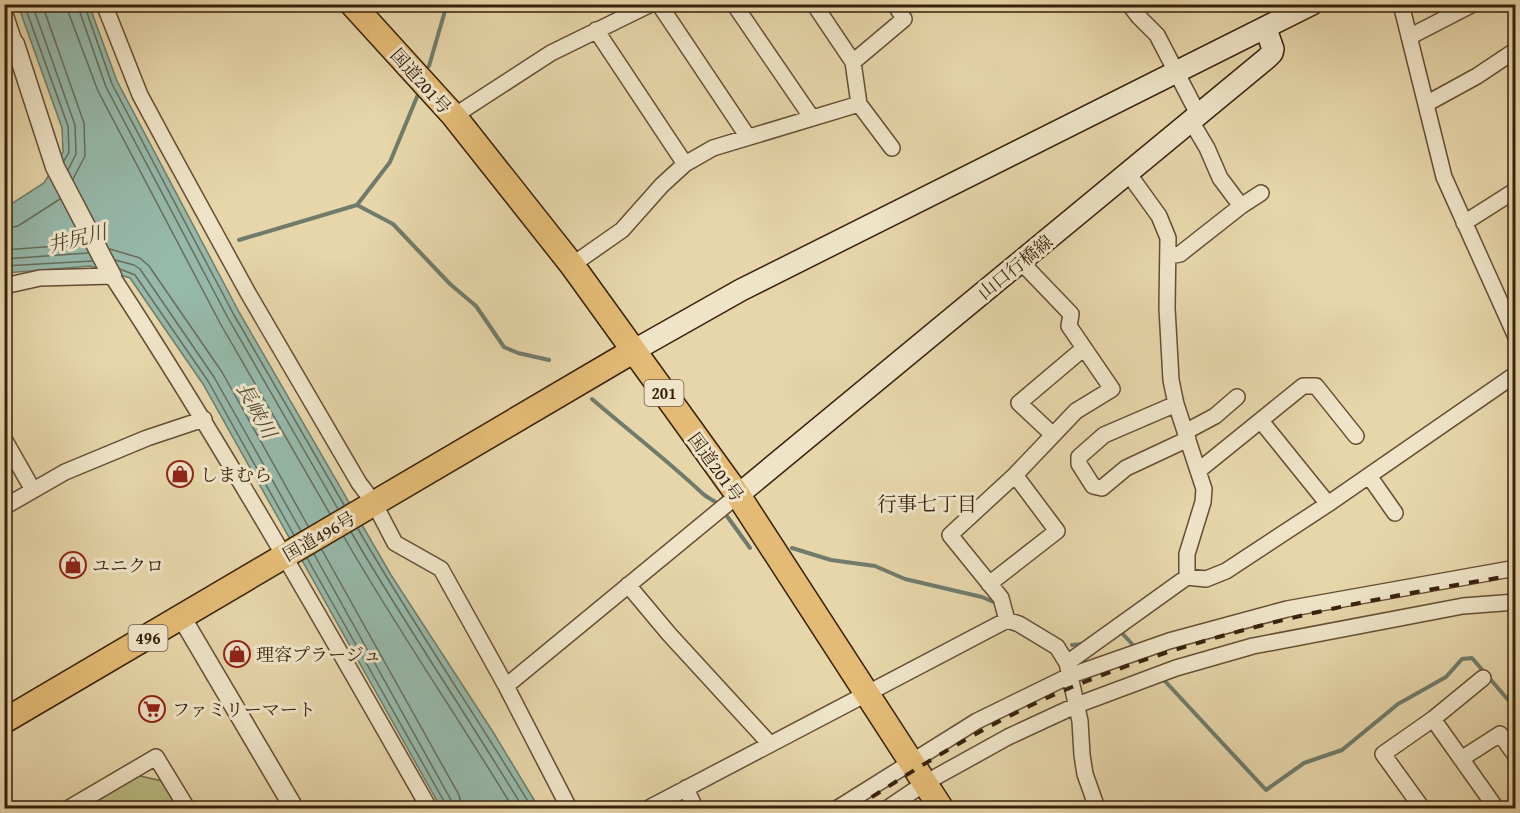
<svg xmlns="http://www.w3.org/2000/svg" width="1520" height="813" font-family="'Gentium Book Plus','Noto Serif JP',serif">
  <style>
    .green { fill: #bbbc84; stroke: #7a6e48; stroke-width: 1.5 }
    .water { fill: #96b9ab; stroke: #707c6b; stroke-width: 1.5 }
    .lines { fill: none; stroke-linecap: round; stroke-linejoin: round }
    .shore { stroke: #676d5c; stroke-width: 1.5 }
    .stream { stroke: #707c6b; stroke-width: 4 }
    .minor-casing { stroke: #644e34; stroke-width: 18 }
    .tertiary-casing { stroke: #644e34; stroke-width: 21 }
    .secondary-casing { stroke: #38210c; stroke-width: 24 }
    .trunk-casing { stroke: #38210c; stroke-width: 27 }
    .minor { stroke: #efe4c8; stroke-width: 15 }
    .tertiary { stroke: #efe4c8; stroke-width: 18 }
    .secondary { stroke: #efe4c8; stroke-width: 21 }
    .trunk { stroke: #e3bb75; stroke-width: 24 }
    .rail { stroke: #38210c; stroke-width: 4; stroke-dasharray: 10 10; stroke-linecap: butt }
    .labels { text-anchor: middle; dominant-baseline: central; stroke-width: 6; stroke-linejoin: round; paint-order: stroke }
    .shield { fill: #efe4c8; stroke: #6f5c44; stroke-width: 1.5 }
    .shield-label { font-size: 16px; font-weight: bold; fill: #38210c }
    .street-label { font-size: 18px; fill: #38210c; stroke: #efe4c8 }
    .poi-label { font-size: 18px; fill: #38210c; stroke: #efe4c8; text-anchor: start }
    .water-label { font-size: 20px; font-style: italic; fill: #504734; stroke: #efe4c8 }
    .neighbourhood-label { font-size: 20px; fill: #38210c; stroke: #efe4c8 }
  </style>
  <rect width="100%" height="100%" fill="#e6d6aa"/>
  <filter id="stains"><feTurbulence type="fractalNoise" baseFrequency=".00333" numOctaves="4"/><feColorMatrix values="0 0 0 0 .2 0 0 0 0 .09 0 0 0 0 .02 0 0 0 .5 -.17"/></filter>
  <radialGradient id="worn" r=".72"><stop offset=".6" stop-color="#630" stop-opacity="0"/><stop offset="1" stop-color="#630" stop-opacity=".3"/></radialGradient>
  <path class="green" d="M136,775l26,6 17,27h-105z"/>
  <path class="water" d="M18,5h71l28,76 122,231 152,263 102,157 46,76h-98l-238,-424 -73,-106 -40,-12 -85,7v-65l39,-25 19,-31 -1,-24z"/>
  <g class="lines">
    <path class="shore" d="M24,4l44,122 1,26 -5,9
      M32,4l43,121 1,29 -8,16
      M42,4l42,119 1,33 -12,23
      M68,4l1,10 29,77 122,232 110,191
      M77,4l29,83 122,231 110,191
      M84,4l28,80 122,231 110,190
      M4,229l14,-3 42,-27
      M110,249l30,9 9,8 73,106 86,154
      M4,250l79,-6
      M4,259l84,-6
      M115,260l19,5 6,4 74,108 87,154
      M4,266l88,-5
      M120,269l15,6 73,106 86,154
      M358,529c55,95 117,185 174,279
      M351,532c55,94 116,183 172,276
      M344,537c53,92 114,180 169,271
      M322,550l137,245 3,13
      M314,554l137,246 2,8
      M307,558l138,245v5"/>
    <path class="stream" d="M429,66l18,-62
      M357,205l36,19 57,60 26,22 28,41 14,6 31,7
      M239,240l118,-35 33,-43 29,-70
      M592,399c37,32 75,61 110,94 6,6 13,7 18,13
      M724,512l26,36
      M792,548l39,12 44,6 30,13 77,18 14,6
      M1120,631l13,14
      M1072,645l11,-1
      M1163,679l103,111 38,-27 38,-13 56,-46 48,-27 16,-18 10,-1 44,51"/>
    <defs>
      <path id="minor" d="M104,4l36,91 28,52 80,146 111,190 15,20 21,40 46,26 65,117 63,122
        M659,4l89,133
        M734,4l78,114
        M814,4l39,58 6,42
        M1129,4l10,13 18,18 41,79
        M1401,4l43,173 72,160
        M4,11l11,33
        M1409,37l64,-33
        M853,62l51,-43 -9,-15
        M1426,104l51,-28 39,-26
        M454,116l97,-63 100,-49
        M1191,121l16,27 13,30 21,28
        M685,164l28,-16 146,-44 33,44
        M1128,173l31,43 9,22 -1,70 4,72 5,24 28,85 -1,13 -16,52v23
        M1464,223l52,-33
        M1169,256l11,-2 61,-48 20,-13
        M572,265l50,-35 40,-45 23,-21 -89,-134
        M4,286l36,-8 72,-2c113,173 215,353 317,532
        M1176,404l-72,31 -25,22v7l14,22 9,2 24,-20 62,-29
        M1261,421l67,83
        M1185,432l30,-16 22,-19
        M1052,434l-33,-31 65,-55
        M4,439l29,51
        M1198,471l105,-85h13l40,50
        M1369,476l26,37
        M4,507l61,-35 82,-34 57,-19
        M989,584l68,-53 -42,-56
        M628,585l41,49 101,110
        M1007,620l-6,-22 -51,-63 65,-60 61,-64 36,-22 -43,-63 2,-12 -50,-52
        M1067,663l120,-86 19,2 20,-8 102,-67 188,-130
        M506,686l232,-191
        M1433,719l63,89
        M1461,759l39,-25 16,22
        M686,788l9,20
        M69,808l87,-51 31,51
        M649,808l358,-188 12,4 38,23 10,16 13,58 2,34 3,19 12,34
        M838,808l139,-87 92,-45 100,-35 118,-32 229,-41
        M888,808l37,-25 83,-46 69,-32 99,-37 77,-22 210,-40 53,-4
        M1422,808l-39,-54 50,-35 50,-41"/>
      <path id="tertiary" d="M4,50l11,-6 40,123 57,109
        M182,618l112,190"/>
      <path id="secondary" d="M633,351l108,-61 571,-286
        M738,495l529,-437 5,-5 1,-4 -7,-20"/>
      <path id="trunk" d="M352,4l102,112 118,149 166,230 203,313
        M4,721l629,-370"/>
    </defs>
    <use href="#minor" class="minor-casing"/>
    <use href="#tertiary" class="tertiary-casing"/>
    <use href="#secondary" class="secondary-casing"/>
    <use href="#trunk" class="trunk-casing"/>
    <use href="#minor" class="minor"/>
    <use href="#tertiary" class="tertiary"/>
    <use href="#secondary" class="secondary"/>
    <use href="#trunk" class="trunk"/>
    <path class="rail" d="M855,808c69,-45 140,-89 217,-121 141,-58 294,-88 444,-112"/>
  </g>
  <defs>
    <symbol id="shop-ring" viewBox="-11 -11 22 22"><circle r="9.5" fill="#efe4c8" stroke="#8f2418" stroke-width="1.5"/><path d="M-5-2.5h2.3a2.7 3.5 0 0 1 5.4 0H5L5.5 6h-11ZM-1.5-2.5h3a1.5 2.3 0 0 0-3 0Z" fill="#8f2418"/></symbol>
    <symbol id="supermarket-ring" viewBox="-11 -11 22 22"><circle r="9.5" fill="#efe4c8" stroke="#8f2418" stroke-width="1.5"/><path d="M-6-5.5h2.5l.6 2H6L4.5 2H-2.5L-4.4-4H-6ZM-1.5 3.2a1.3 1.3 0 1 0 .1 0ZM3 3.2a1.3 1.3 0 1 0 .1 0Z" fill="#8f2418"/></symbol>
  </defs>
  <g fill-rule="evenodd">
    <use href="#shop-ring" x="165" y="459" width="30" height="30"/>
    <use href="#shop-ring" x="58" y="550" width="30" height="30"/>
    <use href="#shop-ring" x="222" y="639" width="30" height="30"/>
    <use href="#supermarket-ring" x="137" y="694" width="30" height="30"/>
  </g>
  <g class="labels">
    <g class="shield">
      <rect x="644.5" y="380" width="39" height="26" rx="4.5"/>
      <rect x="128.5" y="625" width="39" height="26" rx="4.5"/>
    </g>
    <g class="shield-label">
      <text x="664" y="393">201</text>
      <text x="148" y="638">496</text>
    </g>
    <g class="street-label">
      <text transform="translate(421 81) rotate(48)">国道201号</text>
      <text transform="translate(1015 267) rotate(-39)">山口行橋線</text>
      <text transform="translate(716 467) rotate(54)">国道201号</text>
      <text transform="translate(319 536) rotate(-30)">国道496号</text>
    </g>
    <g class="poi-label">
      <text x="200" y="474">しまむら</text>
      <text x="92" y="565">ユニクロ</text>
      <text x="256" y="654">理容プラージュ</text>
      <text x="172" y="709">ファミリーマート</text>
    </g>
    <g class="water-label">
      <text transform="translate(77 238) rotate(-14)">井尻川</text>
      <text transform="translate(257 410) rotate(61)">長峡川</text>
    </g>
    <g class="neighbourhood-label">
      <text x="927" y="503">行事七丁目</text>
    </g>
  </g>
  <rect width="1520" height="813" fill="none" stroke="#e6d6aa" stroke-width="24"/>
  <rect x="6" y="6" width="1508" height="801" fill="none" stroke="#38210c" stroke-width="3"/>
  <rect x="12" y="12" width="1496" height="789" fill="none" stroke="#38210c" stroke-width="1.5"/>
  <rect width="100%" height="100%" filter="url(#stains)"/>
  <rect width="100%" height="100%" fill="url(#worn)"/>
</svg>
